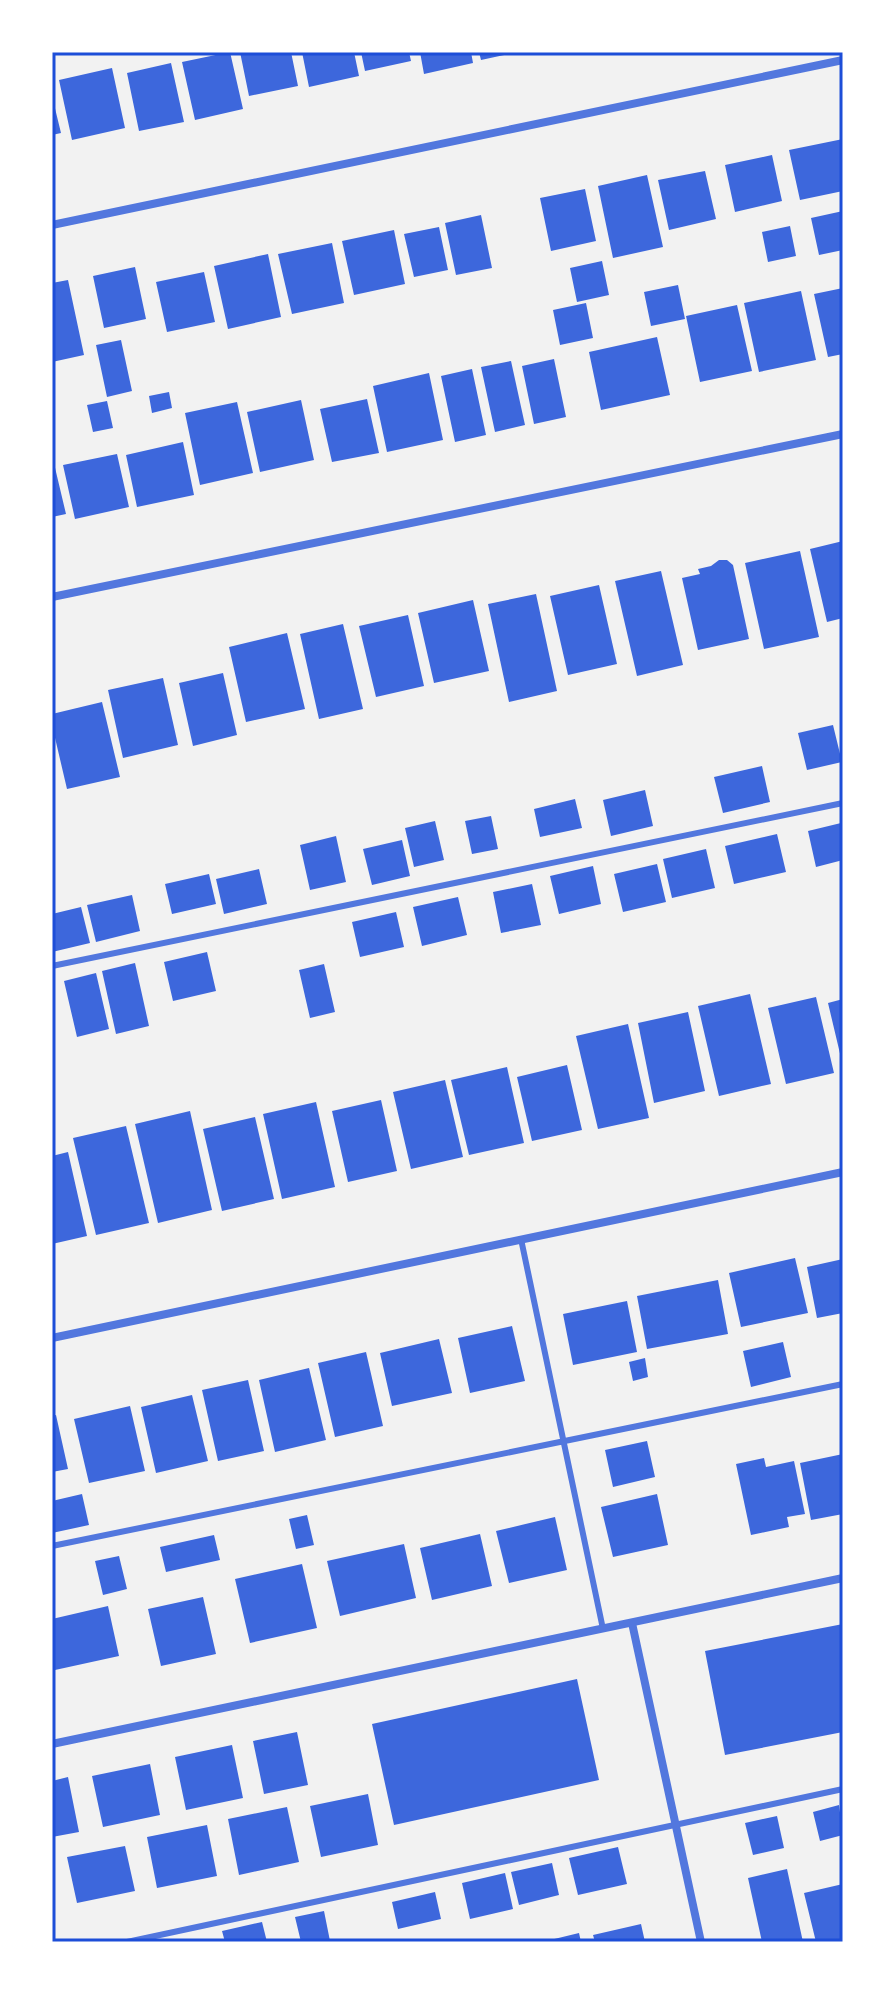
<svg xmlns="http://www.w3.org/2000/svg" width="895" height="1994" font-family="'IBM Plex Sans',sans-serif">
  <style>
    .building { fill: #3d67dc }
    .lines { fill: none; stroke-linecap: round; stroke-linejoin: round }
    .service { stroke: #5277de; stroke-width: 6 }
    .minor { stroke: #5277de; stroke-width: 8 }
    .neatline { fill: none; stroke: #1d4ed8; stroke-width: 3 }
  </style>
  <rect width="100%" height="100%" fill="#f2f2f2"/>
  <path class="building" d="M230,52l13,57 -48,11 -13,-58z
    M240,52h51l7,34 -49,10z
    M302,52h52l5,24 -50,11z
    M361,52h48l2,9 -46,10z
    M420,52h51l2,11 -49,11z
    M479,52h35v1l-33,7z
    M171,63l13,59 -45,9 -12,-58z
    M112,68l13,60 -53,12 -13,-60z
    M52,96l9,37 -9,2z
    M843,139v52l-43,9 -11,-50z
    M772,155l10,46 -47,11 -10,-47z
    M705,171l11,48 -47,11 -11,-50z
    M647,175l16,72 -50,11 -15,-72z
    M585,189l11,52 -45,10 -11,-53z
    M843,211v39l-24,5 -8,-37z
    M481,215l11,53 -36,7 -11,-52z
    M790,226l6,30 -28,6 -6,-30z
    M439,227l9,43 -34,7 -10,-43z
    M394,230l11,54 -51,11 -12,-54z
    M332,243l12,60 -52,11 -14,-60z
    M268,254l13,63 -53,12 -14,-63z
    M602,261l7,34 -32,7 -7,-34z
    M135,267l11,52 -42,9 -11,-52z
    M204,272l11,50 -48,10 -11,-50z
    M68,280l16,75 -32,7v-79z
    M678,285l7,34 -34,7 -7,-34z
    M843,288v66l-15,3 -14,-63z
    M801,291l15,69 -57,12 -15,-69z
    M586,303l7,35 -33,7 -7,-35z
    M737,305l15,66 -52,11 -14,-66z
    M657,337l13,58 -69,15 -12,-58z
    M121,340l11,51 -25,6 -11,-52z
    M554,359l12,58 -32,7 -12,-58z
    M511,361l14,64 -30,7 -14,-65z
    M472,369l14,66 -31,7 -14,-66z
    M429,373l14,67 -56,12 -14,-66z
    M169,392l3,16 -20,5 -3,-17z
    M367,399l12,54 -47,9 -12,-53z
    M301,400l13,60 -54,12 -13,-60z
    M107,401l6,27 -20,4 -6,-27z
    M237,402l16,71 -53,12 -15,-72z
    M183,442l11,53 -57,12 -11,-52z
    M117,454l12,53 -54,12 -12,-54z
    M52,455l14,59 -14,3z
    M843,541v77l-16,4 -17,-73z
    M800,551l19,86 -55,12 -19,-86z
    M719,560h8l6,5 16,74 -51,11 -16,-72 18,-4 -2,-5 13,-3z
    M661,571l22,94 -46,11 -22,-95z
    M599,585l18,79 -49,11 -18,-79z
    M536,594l21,97 -48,11 -21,-98z
    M473,600l16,71 -55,12 -16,-70z
    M408,615l16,71 -48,11 -17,-71z
    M343,624l20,85 -44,10 -19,-85z
    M287,633l18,76 -59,13 -17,-75z
    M223,673l14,62 -44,11 -14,-63z
    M163,678l15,67 -55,13 -15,-68z
    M102,702l18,75 -53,12 -15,-64v-11z
    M833,725l9,37 -35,8 -9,-37z
    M762,766l8,36 -47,11 -9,-36z
    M645,790l8,36 -42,10 -8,-36z
    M575,799l7,29 -42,9 -6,-28z
    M491,816l7,33 -26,5 -7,-33z
    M435,821l9,39 -30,7 -9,-39z
    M841,823l2,37 -27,7 -8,-36z
    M777,834l9,38 -52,12 -9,-38z
    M336,836l10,46 -36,8 -10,-45z
    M402,840l8,36 -38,9 -9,-36z
    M706,849l9,39 -43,10 -9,-39z
    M657,864l9,38 -43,10 -9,-38z
    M593,866l8,38 -42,10 -9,-38z
    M259,869l8,35 -43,10 -8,-35z
    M209,874l7,30 -44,10 -7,-30z
    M532,884l9,41 -40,8 -8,-41z
    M132,895l8,36 -44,11 -9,-37z
    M458,897l9,38 -45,11 -9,-39z
    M81,907l9,36 -38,9v-38z
    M396,912l8,35 -44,10 -8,-35z
    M207,952l9,39 -43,10 -9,-39z
    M135,963l14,63 -33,8 -14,-63z
    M324,964l11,48 -25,6 -11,-48z
    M96,973l13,56 -32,8 -13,-56z
    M750,994l21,90 -52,12 -21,-90z
    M816,997l18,76 -48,11 -18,-76z
    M843,999v63h-1l-14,-59z
    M688,1012l17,79 -51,12 -16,-80z
    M628,1024l21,94 -51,11 -22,-93z
    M567,1065l15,65 -50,11 -15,-64z
    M507,1067l17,76 -55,12 -18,-75z
    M445,1080l18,77 -52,12 -18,-77z
    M381,1100l16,71 -49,11 -16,-71z
    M316,1102l19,85 -53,12 -19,-85z
    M190,1111l22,99 -54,13 -23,-99z
    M255,1117l19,82 -52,12 -19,-82z
    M126,1126l23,97 -53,12 -23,-97z
    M68,1152l19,84 -35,8v-88z
    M795,1258l13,55 -67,14 -12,-54z
    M843,1259v54l-26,5 -10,-51z
    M718,1280l10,54 -81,15 -10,-53z
    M627,1301l10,51 -64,13 -10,-51z
    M512,1326l13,55 -55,12 -12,-55z
    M439,1339l13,54 -60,13 -12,-53z
    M783,1342l8,35 -40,10 -8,-36z
    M366,1352l17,74 -48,11 -17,-74z
    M645,1358l3,19 -15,4 -4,-19z
    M309,1368l17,72 -51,12 -16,-72z
    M248,1380l16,71 -46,10 -16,-71z
    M192,1395l16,66 -52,12 -15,-66z
    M130,1406l15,65 -56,12 -15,-64z
    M56,1415l12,54 -16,3v-56z
    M647,1441l8,36 -42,10 -8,-37z
    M843,1454v60l-32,6 -11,-57z
    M764,1458l2,9 28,-6 11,53 -18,3 2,10 -38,8 -15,-71z
    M82,1494l7,31 -37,8v-32z
    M657,1494l11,51 -55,12 -12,-50z
    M307,1515l7,30 -18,4 -7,-30z
    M555,1517l12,53 -58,13 -13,-52z
    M480,1534l12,52 -60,14 -12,-52z
    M214,1535l6,25 -54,12 -6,-25z
    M404,1544l12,54 -76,18 -13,-55z
    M119,1556l8,33 -24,6 -8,-34z
    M302,1564l15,64 -67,15 -15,-64z
    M203,1597l13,57 -55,12 -13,-57z
    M108,1606l11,50 -64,14 -3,-15v-36z
    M843,1624v108l-118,23 -20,-104z
    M577,1679l22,101 -205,45 -22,-101z
    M297,1732l11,53 -44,9 -11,-53z
    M232,1745l11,53 -57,12 -11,-53z
    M150,1764l10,51 -57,12 -11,-51z
    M68,1777l11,55 -27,5v-56z
    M368,1794l10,51 -57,12 -11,-51z
    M839,1805l4,30 -23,6 -7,-29z
    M287,1807l12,55 -60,13 -11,-56z
    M777,1816l7,32 -31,7 -8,-32z
    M207,1825l10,51 -60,12 -10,-51z
    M125,1846l10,45 -58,12 -10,-46z
    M618,1847l9,37 -49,11 -9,-37z
    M552,1863l7,32 -40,10 -8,-33z
    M787,1869l16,73h-41l-14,-64z
    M505,1873l8,36 -43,10 -8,-36z
    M843,1884v58h-27l-12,-49z
    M435,1892l6,27 -43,10 -6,-27z
    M324,1911l6,30 -29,1 -6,-25z
    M262,1922l5,20h-42l-3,-11z
    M641,1924l4,18h-50l-2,-7z
    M579,1933l2,9h-35v-1z"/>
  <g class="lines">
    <path class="service" d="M52,966l791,-163
      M521,1239l82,390
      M52,1546l791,-162
      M127,1942l716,-153"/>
    <path class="minor" d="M52,225l791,-165
      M52,597l791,-163
      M52,1338l791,-166
      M632,1623l69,319
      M52,1744l791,-166"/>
  </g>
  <rect width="895" height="1994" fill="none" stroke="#ffffff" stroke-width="108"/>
  <rect x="54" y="54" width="787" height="1886" class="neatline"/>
</svg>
